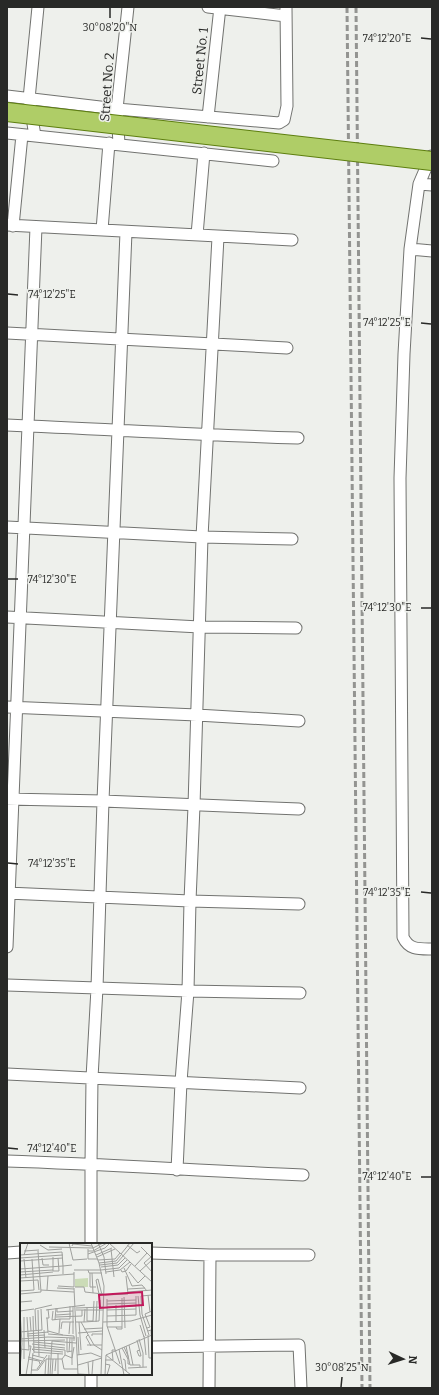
<svg xmlns="http://www.w3.org/2000/svg" width="439" height="1395" font-family="Bitter,serif">
  <style>
    .lines { fill: none; stroke-linecap: round; stroke-linejoin: round }
    .street-casing { stroke: #727370; stroke-width: 13 }
    .street { stroke: #fff; stroke-width: 11 }
    .rail { stroke: #939491; stroke-width: 3; stroke-dasharray: 6 3; stroke-linecap: butt }
    .primary-bridge-casing { stroke: #5d7e0f; stroke-width: 20; stroke-linecap: butt }
    .primary-bridge { stroke: #afcd67; stroke-width: 18 }
    .ticks { fill: none; stroke: #282927; stroke-width: 1.5 }
    .labels { text-anchor: middle; dominant-baseline: central; stroke-width: 3; stroke-linejoin: round; paint-order: stroke }
    .street-label { font-size: 13px; fill: #282927; stroke: #eef0ec }
    .inset-road { fill: none; stroke: #9fa09d; stroke-width: 1 }
    .view { fill: #c2185b; fill-opacity: 0.15; stroke: #c2185b; stroke-width: 2 }
    .inset-edge { fill: none; stroke: #282927; stroke-width: 2 }
    .ticks-label { font-size: 10px; text-anchor: middle; fill: #282927; stroke: #eef0ec; stroke-width: 3; stroke-linejoin: round; paint-order: stroke }
  </style>
  <rect width="100%" height="100%" fill="#eef0ec"/>
  <g class="lines">
    <defs>
      <path id="street" d="M208,7l78,9
        M7,96l110,13 162,14 5,-3 3,-14 -1,-99
        M208,117l12,-110
        M7,133l266,28
        M35,136l-6,-37 9,-92
        M119,144l-2,-35 11,-102
        M419,184l12,-28
        M432,185l-13,-1 -9,65 -6,105 -4,124 3,459c6,13 16,12 29,12
        M7,225l285,15
        M13,226l9,-91
        M102,230l7,-87
        M197,235l7,-82
        M410,249l22,2
        M7,333l280,15
        M7,425c97,4 194,10 291,13
        M7,527l195,10 90,2
        M7,617l193,10 96,1
        M7,707l190,8 102,6
        M7,799l96,2 196,8
        M7,893l183,8 109,3
        M7,947l29,-720
        M7,985l181,6 112,2
        M7,1074l293,14
        M7,1161c99,3 197,10 296,14
        M177,1170l4,-88 7,-91 2,-90 4,-95 8,-269 16,-300
        M91,1244v-80l1,-86 5,-90 6,-187 23,-569
        M7,1253l14,-1
        M151,1253l59,2h99
        M7,1347h14
        M151,1347l148,-2 2,43
        M91,1388v-14
        M209,1388l1,-133"/>
    </defs>
    <use href="#street" class="street-casing"/>
    <use href="#street" class="street"/>
    <path class="rail" d="M347,7l15,1381
      M356,7l14,1381"/>
    <defs>
      <path id="primary-bridge" d="M7,112l425,49"/>
    </defs>
    <use href="#primary-bridge" class="primary-bridge-casing"/>
    <use href="#primary-bridge" class="primary-bridge"/>
  </g>
  <path class="ticks" d="M110,18v-10M421,38l10,1M8,294l10,1M421,323l10,1M8,579h10M421,608h10M8,863l10,1M421,892l10,1M8,1148l10,1M421,1177h10M341,1387l1,-10"/>
  <g class="labels">
    <g class="street-label">
      <text transform="translate(200 61) rotate(-84)">Street No. 1</text>
      <text transform="translate(107 87) rotate(-86)">Street No. 2</text>
    </g>
  </g>
  <g transform="translate(20 1243)">
    <rect width="132" height="132" fill="#eef0ec"/>
    <path d="M68,35v9h-13v-8z" fill="#cbdbb7"/>
    <path class="inset-road" d="M49,0l4,17M71,0l8,20 5,23 -3,89M78,0l6,14 2,17M89,0l43,39M20,2l8,5 14,-1M107,2l10,8 3,-2M52,3l1,-2 19,2M29,4l44,1 10,-5M121,4l11,11M68,6v10h10M91,6l3,28M4,8l15,-1M68,8h5l14,-8M68,11l17,-6 4,-4M101,11l9,-11M0,12l42,-3 1,14 -43,3M4,12l4,-12M76,12l16,-7M103,13l11,-13M132,13l-8,7 8,9M33,14v14M77,14l18,-8M0,15l43,-3M22,15l1,7h6M4,16l2,19M12,16l2,31M53,17l14,-1M78,17l17,-1 5,-6M0,18l43,-3M79,20l17,-2 5,-6M80,22l17,-2 6,-7M115,23l12,-13M81,24l17,-2 7,-7M104,25l8,18 10,-1 5,6M54,27h27M68,27l1,3h13M81,27l18,-2 8,-8M101,27l1,2 4,-1 5,-7M33,28h6l-1,-13M120,28l12,-11M0,29l33,-2M54,29v15M86,29l14,-2 10,-8M109,29l9,11 7,-7M70,30v14h6M72,30l1,20M43,31v-8l9,-1M0,32l33,-3M0,35l54,-4M0,38l18,-1 1,10M38,43l16,1M55,44h9l1,5M37,45l17,1M54,45l4,87M108,46l17,-1M21,47l33,2M27,47l1,-14M0,48l14,-1M65,49l18,2M108,49l24,-2M0,51l21,-2 -3,-41M79,51l-3,-14 2,-1 4,16M85,52l23,-1 -2,-18M128,52l2,17M118,53l2,19 6,21M104,54l1,31M87,56v27l13,38M87,58l29,-1M0,59l12,-1M87,61l29,-1M96,62v16M53,63v28M67,64v14h6l1,-20M87,64l29,-1M37,65v4l16,-1M56,65l27,-1M18,67l1,46M26,67l39,-5M56,67h27M87,67l29,-1M0,68l2,33 -2,25M0,68l14,-2M33,68l-1,9 8,-1 -1,14M36,72l15,-1M13,73l1,37M87,73l29,-1v-19M4,74v42M10,74l1,14M36,74l26,-1v-6M26,75h3l-1,-9M27,75l1,15M40,76h10v-13M35,77l1,-12M79,78l1,-21M56,79h5l13,23 8,5M59,79l2,28M61,79h3l1,-13M64,79l15,-1M76,79l1,-21M83,79l28,-1 21,-6M120,82l4,12M87,84h15M96,84l1,2h5v-31M127,85l3,-1 -5,-13 7,-3M41,86l1,-7h12M64,86l19,-1M16,87l-1,-21 17,-4M28,88l15,4M128,88l3,-1 1,14M0,89l22,-2 -1,-21M58,90l24,-2M7,91l21,-2M28,91l26,2v5M49,91l1,-12M68,92l-2,2 5,9M128,92l1,23h3M129,92l-7,-21 -1,-18 11,-1M7,93l18,-1M72,93v-2h11M124,93l2,19M28,94l27,1M58,94l1,18M47,95v14l5,-1M52,95v27M0,96l28,-2M119,96l4,14v14M117,97l4,16h-2l-2,-5 3,-1M0,98l45,-1M32,98l24,2M14,99l31,3M12,101l33,4M67,102h15M109,102l4,20M106,103l4,19h10v2M13,104l12,1 -1,-18M104,104l4,9v8h2M25,105l20,2v5l7,3 2,-11M102,105l6,11M0,106l9,1 -2,-33M99,106l5,26M14,108l-2,-2 31,3M14,109l29,2M49,109l1,-14M12,112l12,3M45,112l-3,4 2,10h14M57,112l14,-2 10,4M86,112l25,20M8,114l14,4M8,116l11,2 1,3M103,116l2,1 1,11M85,117h8l-1,-10h3M68,119l1,13M85,121l5,1 -3,10M58,122l24,-7M108,125l19,-1M17,126l10,-14M11,127h7l7,-10M35,128l1,-12M32,131l1,-15M58,131l19,1M72,131l1,-14M6,132l5,-29h-2M11,132l2,-22M25,132l1,-16h16M28,132l1,-20M30,132l2,-34M38,132v-22M85,132l1,-20 46,-20"/>
    <path class="view" d="M122,49l1,13 -43,3 -1,-13z"/>
    <rect width="132" height="132" class="inset-edge"/>
  </g>
  <g class="ticks-label">
    <text x="110" y="31">30°08'20"N</text>
    <text x="387" y="42">74°12'20"E</text>
    <text x="52" y="298">74°12'25"E</text>
    <text x="387" y="326">74°12'25"E</text>
    <text x="52" y="583">74°12'30"E</text>
    <text x="387" y="611">74°12'30"E</text>
    <text x="52" y="867">74°12'35"E</text>
    <text x="387" y="896">74°12'35"E</text>
    <text x="52" y="1152">74°12'40"E</text>
    <text x="387" y="1180">74°12'40"E</text>
    <text x="342" y="1371">30°08'25"N</text>
  </g>
  <rect width="439" height="1395" fill="none" stroke="#282927" stroke-width="16"/>
  <g transform="translate(403 1359) rotate(94)" stroke="#eef0ec" stroke-width="3" paint-order="stroke">
  <path d="M0-3L7 15L0 10L-7 15Z" fill="#282927"/>
  <text y="-6" font-size="11" font-weight="bold" text-anchor="middle" fill="#282927">N</text>
  </g>
</svg>
